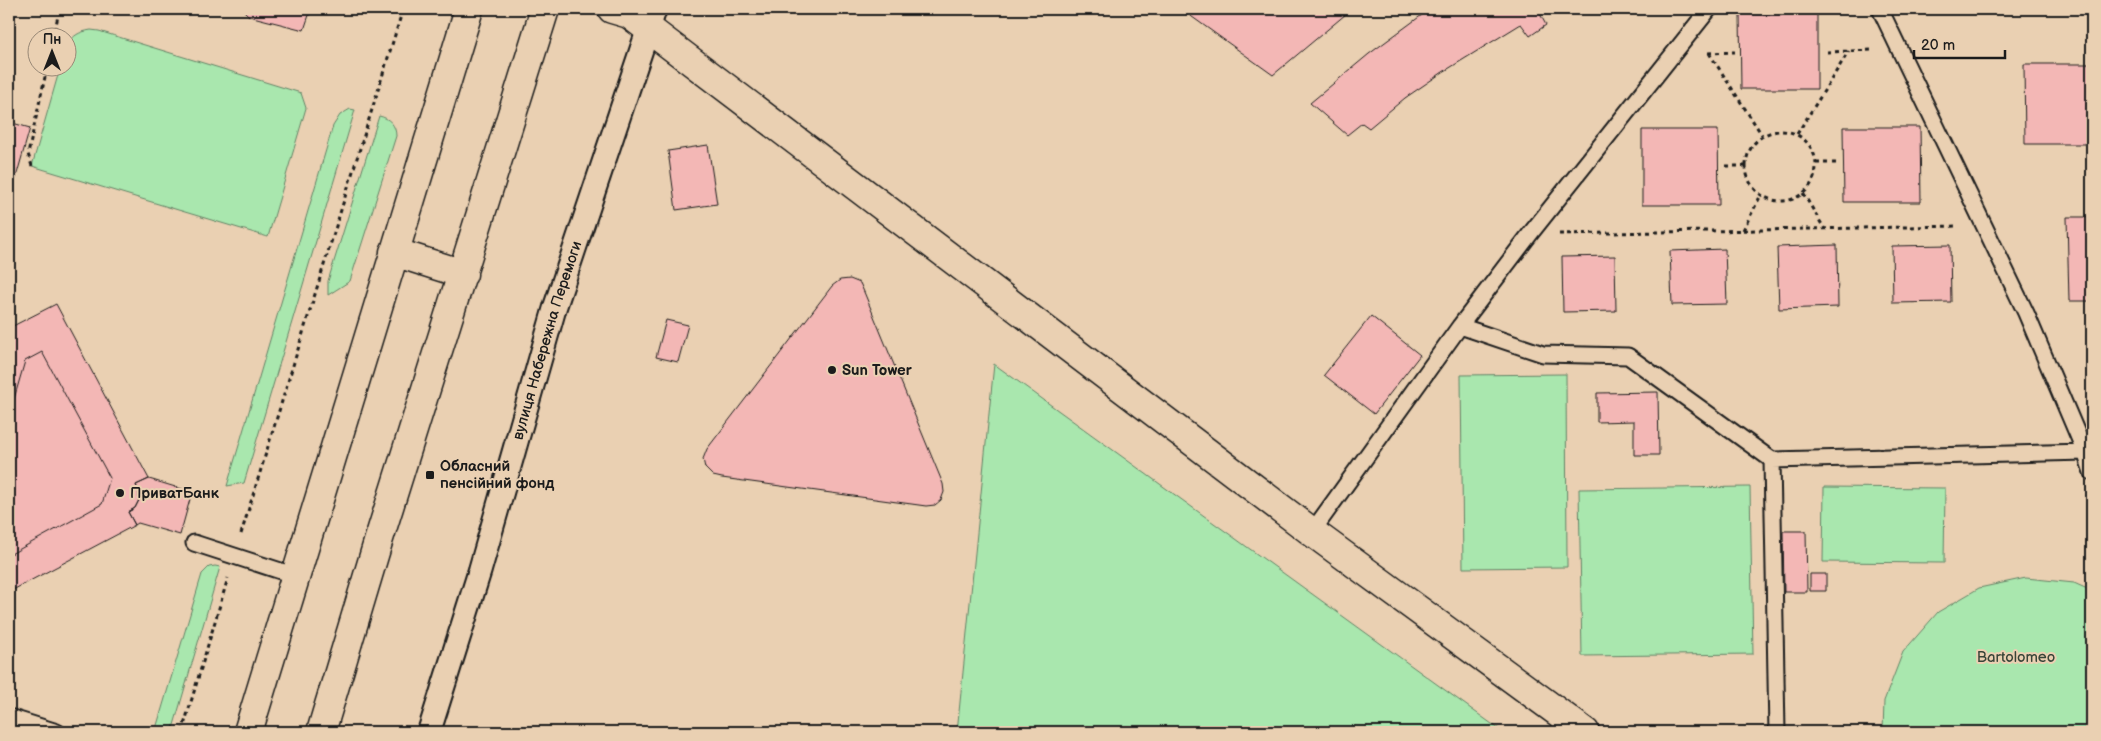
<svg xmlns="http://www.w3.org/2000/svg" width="2101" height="741" font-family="'Balsamiq Sans',sans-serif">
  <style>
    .green { fill: #a9e7ae; stroke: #628265 }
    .building { fill: #f3b7b5; stroke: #1c1c1c }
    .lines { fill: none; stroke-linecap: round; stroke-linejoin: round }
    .service-casing { stroke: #1c1c1c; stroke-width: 19 }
    .pedestrian-casing { stroke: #1c1c1c; stroke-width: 26 }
    .minor-casing { stroke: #1c1c1c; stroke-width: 31 }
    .primary-casing { stroke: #1c1c1c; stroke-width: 31 }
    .path { stroke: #1c1c1c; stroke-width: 3; stroke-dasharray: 4 4; stroke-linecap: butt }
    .service { stroke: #ead0b2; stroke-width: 15 }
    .pedestrian { stroke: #ead0b2; stroke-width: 22 }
    .minor { stroke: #ead0b2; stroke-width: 28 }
    .primary { stroke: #ead0b2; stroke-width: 28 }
    .poi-dot { fill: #1c1c1c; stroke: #ead0b2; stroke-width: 2 }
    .labels { text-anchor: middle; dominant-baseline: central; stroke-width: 4; stroke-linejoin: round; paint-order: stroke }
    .street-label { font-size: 15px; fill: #1c1c1c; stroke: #ead0b2 }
    .poi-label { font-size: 15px; font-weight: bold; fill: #1c1c1c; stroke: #ead0b2; text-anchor: start }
    .park-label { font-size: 15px; fill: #384539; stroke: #ead0b2 }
  </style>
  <rect width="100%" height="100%" fill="#ead0b2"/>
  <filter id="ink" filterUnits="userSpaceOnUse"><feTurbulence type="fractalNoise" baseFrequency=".02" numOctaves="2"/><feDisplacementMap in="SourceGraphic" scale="10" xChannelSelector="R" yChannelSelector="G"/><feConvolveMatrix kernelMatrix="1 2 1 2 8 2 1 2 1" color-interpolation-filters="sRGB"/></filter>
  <g filter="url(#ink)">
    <path class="green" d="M91,30l8,1 202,62 5,15 -38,129 -236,-71 28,-98h8c0,-22 -2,-34 23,-38z
      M350,109l5,1 -111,373 -17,3 106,-360 7,-11z
      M379,116c10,2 17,9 17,20l-46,145 -22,14v-14z
      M994,364l509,368h-546z
      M1566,374l1,193 -104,1 -2,-193z
      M1750,487l3,167 -171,2 -3,-167z
      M1824,487l121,1 -1,75 -121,-1z
      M215,566l5,1 -48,165h-17l47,-158 7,-7z
      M2026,578l48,5 18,8v141h-209l1,-31 19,-49 35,-40 41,-24z"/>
    <path class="building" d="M242,9h69l-7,21 -55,-14z
      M1181,9h171l-79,66z
      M1430,9h115l-6,3 7,13 -16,11 -9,-12 -78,48 -38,26 -36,30 -7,-5 -15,12 -37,-32 59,-49z
      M1740,14h77v75h-76z
      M2024,64h68v80h-67z
      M9,122l21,6 -21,74z
      M1843,127h77l1,75h-77z
      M1642,130h76l1,75h-77z
      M708,145l9,59 -41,6 -8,-59z
      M2067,217h25v84h-23z
      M1837,245l1,62 -59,2 -2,-62z
      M1950,245l1,57 -58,1 -1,-57z
      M1725,249l2,55 -55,1 -2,-54z
      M1615,256l1,55 -53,1 -1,-55z
      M850,279l10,4 4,9 79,192 1,8 -3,8 -6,5 -9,1 -204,-28 -9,-2 -8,-8 -2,-9 4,-10 125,-163 8,-6z
      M56,304l93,175 -13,6 3,7v8l-4,8 -7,4 7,13 -126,67v-264z
      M1371,316l49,39 -46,59 -50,-39z
      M666,320l22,5 -10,37 -22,-5z
      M42,352l68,126 -8,26 -93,51v-139l16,-55z
      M1658,392l1,63h-25v-34l-37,1v-29z
      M149,479l43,13 -12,43 -42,-12 -3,2 -7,-13 7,-4 4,-8v-8l-3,-7z
      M1783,531h23l1,61h-23z
      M1810,574h16v17h-16z"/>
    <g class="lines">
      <defs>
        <path id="service" d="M1880,9l146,304 59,139
          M1460,326l83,28 85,2 144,104 313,-8 7,20
          M1772,460l5,272
          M1312,532l148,-206 70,-92 179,-225
          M194,543l102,33
          M9,717l48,15"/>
        <g id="pedestrian">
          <path id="s1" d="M429,732l51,-162 75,-263 100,-298"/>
        </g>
        <path id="minor" d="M612,9l17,5 683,518 273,200"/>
        <path id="primary" d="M394,252l69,22
          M248,732l221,-723
          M321,732l57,-190 167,-533"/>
      </defs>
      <use href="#service" class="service-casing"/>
      <use href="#pedestrian" class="pedestrian-casing"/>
      <use href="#minor" class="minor-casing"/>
      <use href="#primary" class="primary-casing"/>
      <path class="path" d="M53,38l5,-22
        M1827,52l46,-2
        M1708,53l27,-1
        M1709,53l53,82
        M1746 166a35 35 0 1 1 70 0a35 35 0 1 1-70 0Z
        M1797,134l52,-83
        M1816,163h21
        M32,166l-4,-12 19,-86
        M1726,166h19
        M1803,193l21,35
        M1743,230l18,-35
        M1559,234l399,-8
        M241,534l162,-525
        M182,732l46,-154"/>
      <use href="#service" class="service"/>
      <use href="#pedestrian" class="pedestrian"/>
      <use href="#minor" class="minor"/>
      <use href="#primary" class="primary"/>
    </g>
  </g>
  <g class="poi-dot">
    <circle cx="832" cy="370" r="5"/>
    <rect x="425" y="470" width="10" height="10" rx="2.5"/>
    <circle cx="120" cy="493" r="5"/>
  </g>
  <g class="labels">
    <g class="street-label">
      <text stroke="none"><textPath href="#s1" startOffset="409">вулиця Набережна Перемоги</textPath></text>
    </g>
    <g class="poi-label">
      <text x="842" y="370">Sun Tower</text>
      <text x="440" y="466">Обласний<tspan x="440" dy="17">пенсійний фонд</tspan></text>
      <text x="130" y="493">ПриватБанк</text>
    </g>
    <g class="park-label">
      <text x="2016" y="657">Bartolomeo</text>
    </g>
  </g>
  <rect width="2101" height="741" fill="none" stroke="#ead0b2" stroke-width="30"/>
  <rect x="15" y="15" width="2071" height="711" fill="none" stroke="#1c1c1c" stroke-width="2" filter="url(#ink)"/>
  <g transform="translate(52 52)"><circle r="24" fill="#ead0b2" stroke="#988876"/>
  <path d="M0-4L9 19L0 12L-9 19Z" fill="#1c1c1c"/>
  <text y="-8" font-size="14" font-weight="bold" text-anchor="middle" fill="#1c1c1c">Пн</text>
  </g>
  <path d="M1914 50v8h91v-8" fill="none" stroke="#1c1c1c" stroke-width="2.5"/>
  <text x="1921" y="50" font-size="15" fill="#1c1c1c" stroke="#ead0b2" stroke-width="4" paint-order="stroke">20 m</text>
</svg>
